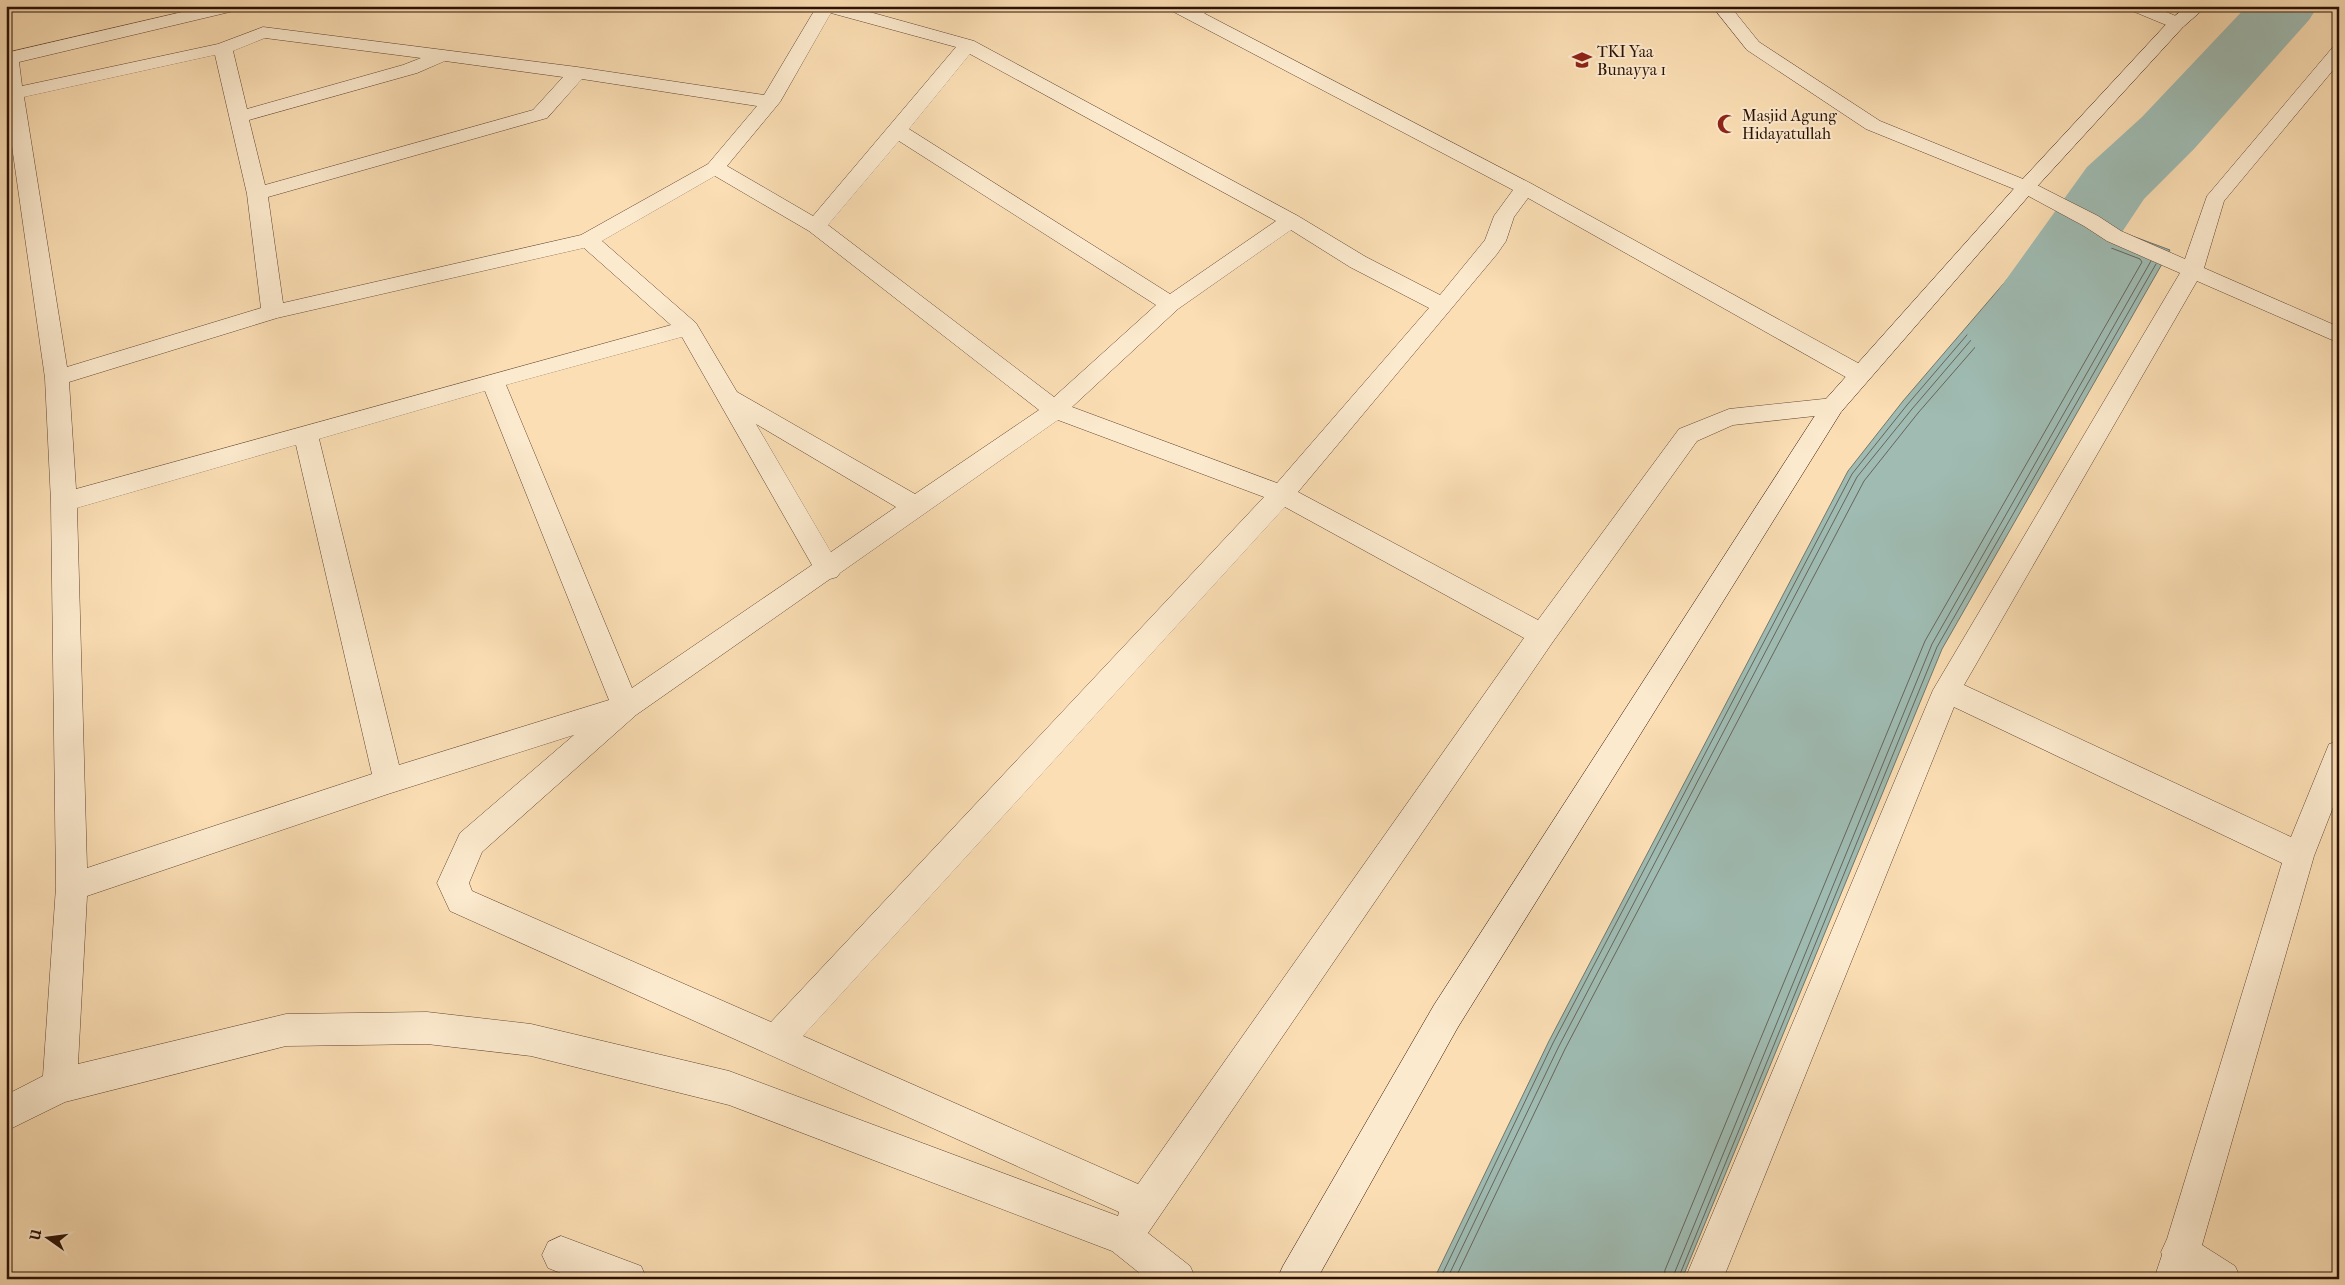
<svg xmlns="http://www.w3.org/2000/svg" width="2345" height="1285" font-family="'IM FELL French Canon',serif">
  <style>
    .water { fill: #9fbbb2; stroke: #71776c }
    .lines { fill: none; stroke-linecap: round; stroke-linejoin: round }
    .shore { stroke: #66665b; stroke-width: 1 }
    .river { fill: #9fbbb2; fill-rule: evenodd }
    .lane-casing { stroke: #604430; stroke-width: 1 }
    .street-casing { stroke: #604430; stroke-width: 1 }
    .secondary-casing { stroke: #2c1104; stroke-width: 1 }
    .lane { fill: #fceace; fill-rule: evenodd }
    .street { fill: #fceace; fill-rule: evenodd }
    .secondary { fill: #fceace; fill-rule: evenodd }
    .labels { text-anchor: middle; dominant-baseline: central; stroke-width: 4; stroke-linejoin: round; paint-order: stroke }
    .far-poi-label { font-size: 16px; fill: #2c1104; stroke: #fceace; text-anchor: start }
  </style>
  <rect width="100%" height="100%" fill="#fbdeb4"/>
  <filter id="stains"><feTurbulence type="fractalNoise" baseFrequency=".004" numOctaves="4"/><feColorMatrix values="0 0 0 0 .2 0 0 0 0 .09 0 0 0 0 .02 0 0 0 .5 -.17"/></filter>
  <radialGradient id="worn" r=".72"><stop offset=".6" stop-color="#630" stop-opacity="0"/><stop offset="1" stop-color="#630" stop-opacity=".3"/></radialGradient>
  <path class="water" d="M2070,206l30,18 70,26 -228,399 -260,630h-248l115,-238 299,-570 55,-70z"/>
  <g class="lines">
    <path class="shore" d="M1440,1279l113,-236 299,-569 55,-69 160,-187
      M1447,1279l112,-233 298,-569 55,-68 161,-188
      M1455,1279l110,-230 299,-568 54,-68 158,-182 17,10 47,18 2,3 -217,379 -260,629 -1,9
      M1672,1279l260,-635 219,-383
      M1678,1279l259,-632 219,-383"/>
    <path class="river" d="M2247,6h71l-9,14 -115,129 -50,50 -103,155 -31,9 -31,-9 -12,-20 120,-167 55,-50z"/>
    <defs>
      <path id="lane" d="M1193,6h22l-17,12h-12l-3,-4z
        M1712,6h18l29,36 121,79 153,62 3,4 -3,4 -7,2 -7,-2 -153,-62 -119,-79z
        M561,1236l80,30 6,13h-71l-28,-11 -6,-13 6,-13z"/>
      <path id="street" d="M208,6h33l-3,4 -219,52 3,24 196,-42 45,-17 314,40 187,28 53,-89h31l126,35 324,175 68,41 74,38 45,-55 9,-24 19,-26 -343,-180 -3,-4h23l342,178 335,184 4,6 -4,6 -8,2 -8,-2 -323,-182 -14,19 -8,24 -9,13 -199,238 240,128 141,-191 50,-20 104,-11 8,2 4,6 -4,6 -8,2 -100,11 -36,16 -145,202 -404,590 42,33 6,13h-49l-35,-28 -383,-146 -198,-49 -104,-12 -141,2 -221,56 -59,29v-36l37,-19 13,-189 -5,-385 -6,-124 -39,-274v-51zM831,13l125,34 -143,169 -86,-50 53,-64zM265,38l156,20 -18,7 -156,44 -14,-58zM970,54l306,167 -106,73 -261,-165zM215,55l32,139 14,114 -194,59 -43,-270zM445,61l118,16 -30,33 -268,75 -16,-65 168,-47zM582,79l175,27 -49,58 -127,71 -298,68 -15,-106 279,-79zM899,141l257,164 -102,92 -226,-172zM715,176l94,55 230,179 -124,84 -178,-102 -41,-69 -94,-82zM1291,230l59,37 79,41 -152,175 -205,-76 106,-98zM584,248l87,77 -595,164 -7,-107 208,-64zM682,337l130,228 -180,123 -126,-303zM485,391l124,309 -210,65 -80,-326zM1058,420l206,77 -493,525 -299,-131 -3,-8 13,-31 154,-137 194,-136 7,-2 3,-4zM756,424l140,83 -65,45zM296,445l76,329 -285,94 -10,-360zM1285,507l239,131 -386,546 -335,-148zM574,735l-114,98 -23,50 13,28 669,301 -1,4 -389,-145 -198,-47 -104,-12 -141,2 -208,50 9,-168 301,-102z
        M2127,6h25l31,13 3,4 -3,4h-12l-41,-17z
        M2339,46v17l-115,138 -20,67 135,59v16l-142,-62 -233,404 327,152 38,-93 10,-3v51l-25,64 -112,389 33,21 6,13h-87l8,-24 -1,-3 6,-13 115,-376 -328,-156 -231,572h-38l248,-589 247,-417 -73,-32 -23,-15 -65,-35 -3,-4 3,-4 7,-2 7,2 65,33 23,15 64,28 22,-63 126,-149z"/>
      <path id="secondary" d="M2187,6h20l-24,21 -150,164 -192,221 -383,615 -141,252h-40l6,-13 151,-261 391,-605 194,-217 152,-164z"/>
    </defs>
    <use href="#lane" class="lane-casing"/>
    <use href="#street" class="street-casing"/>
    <use href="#secondary" class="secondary-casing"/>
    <use href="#lane" class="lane"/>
    <use href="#street" class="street"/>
    <use href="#secondary" class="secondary"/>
  </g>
  <defs>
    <symbol id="school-bare" viewBox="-9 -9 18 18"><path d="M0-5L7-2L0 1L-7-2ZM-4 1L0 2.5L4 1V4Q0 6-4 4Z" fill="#8f2418" stroke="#fceace" stroke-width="2.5" paint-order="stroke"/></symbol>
    <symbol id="mosque-bare" viewBox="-9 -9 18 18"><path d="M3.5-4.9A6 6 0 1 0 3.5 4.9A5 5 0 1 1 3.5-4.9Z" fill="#8f2418" stroke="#fceace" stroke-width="2.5" paint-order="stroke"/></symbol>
  </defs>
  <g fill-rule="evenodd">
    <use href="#school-bare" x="1568" y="46" width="28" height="28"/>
    <use href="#mosque-bare" x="1713" y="110" width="28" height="28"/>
  </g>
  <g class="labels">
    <g class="far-poi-label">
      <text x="1597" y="51">TKI Yaa<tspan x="1597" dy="18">Bunayya 1</tspan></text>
      <text x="1742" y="115">Masjid Agung<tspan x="1742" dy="18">Hidayatullah</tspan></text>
    </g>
  </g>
  <rect width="2345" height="1285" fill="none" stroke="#fbdeb4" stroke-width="25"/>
  <rect x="8" y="8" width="2330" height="1270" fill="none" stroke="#2c1104" stroke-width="2.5"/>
  <rect x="12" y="12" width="2320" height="1260" fill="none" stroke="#2c1104"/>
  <g transform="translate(48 1238) rotate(284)" stroke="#fceace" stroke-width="4" paint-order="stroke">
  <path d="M0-4L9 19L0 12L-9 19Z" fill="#2c1104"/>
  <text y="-8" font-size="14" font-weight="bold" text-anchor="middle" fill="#2c1104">U</text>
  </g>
  <rect width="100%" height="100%" filter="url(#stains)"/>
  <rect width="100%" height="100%" fill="url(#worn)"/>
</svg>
